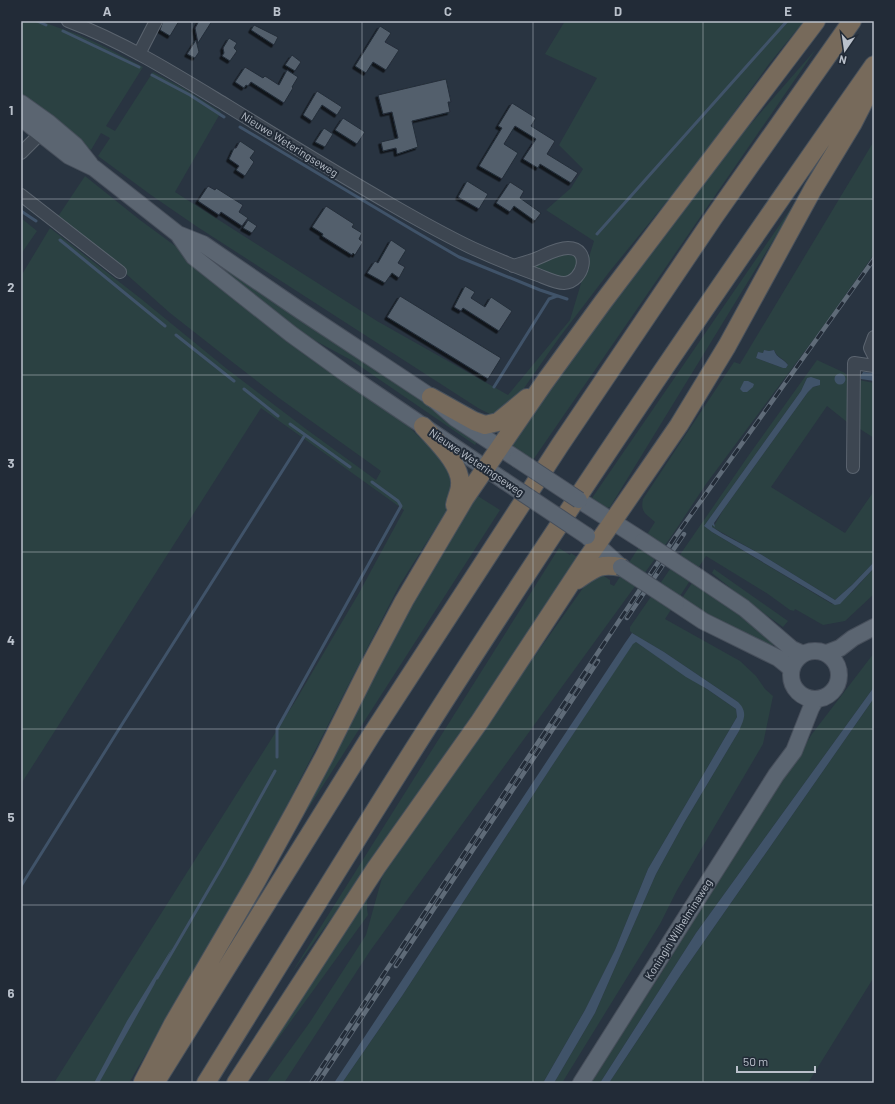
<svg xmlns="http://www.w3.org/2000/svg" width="895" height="1104" font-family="Barlow,sans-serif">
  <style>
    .green { fill: #2b4142; fill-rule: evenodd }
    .water { fill: #405369 }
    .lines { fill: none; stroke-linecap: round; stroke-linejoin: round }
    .stream { stroke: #405369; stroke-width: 3 }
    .building { fill: #525f6c; stroke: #242d39; filter: url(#shadow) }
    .minor-casing { stroke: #5b646f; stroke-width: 14 }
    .major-casing { stroke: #474f5b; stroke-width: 18 }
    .highway-casing { stroke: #48515c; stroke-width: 20 }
    .minor { stroke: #3d4651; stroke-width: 12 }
    .major { stroke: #5b6571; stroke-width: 16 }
    .highway { stroke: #776a5b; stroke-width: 18 }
    .rail-casing { stroke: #5f6b78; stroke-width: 4.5 }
    .rail { stroke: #222b37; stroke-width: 3; stroke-dasharray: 9; stroke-linecap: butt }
    .major-bridge-casing { stroke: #474f5b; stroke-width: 18; stroke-linecap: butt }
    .major-bridge { stroke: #5b6571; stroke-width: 16 }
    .grid { fill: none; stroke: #bac1cb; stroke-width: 1; stroke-opacity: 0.55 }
    .labels { text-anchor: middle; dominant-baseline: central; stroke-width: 4; stroke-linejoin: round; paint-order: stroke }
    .street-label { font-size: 11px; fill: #bac1cb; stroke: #222b37 }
    .neatline { fill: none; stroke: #bac1cb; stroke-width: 1.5 }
    .grid-label { font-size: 13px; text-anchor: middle; font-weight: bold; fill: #bac1cb }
  </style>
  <defs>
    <filter id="shadow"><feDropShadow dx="-2.5" dy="2.5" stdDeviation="0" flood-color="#0009"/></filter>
  </defs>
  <rect width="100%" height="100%" fill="#293441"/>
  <path class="green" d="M21,21h19l39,14 26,12 38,20 -37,59 9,5 38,-59 30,16 38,24 -46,80 202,129 131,74 62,-75 12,-40 7,-11v-12l5,-16 -48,-31 25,-22 12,-19 -24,-24 38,-67 -52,-24 20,-33h239l-35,43 -79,109 -80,98 -51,67 -37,53 -24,23h-8l-12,-6 -282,-182 -45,-31 -53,-39 12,-18 -9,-5 -10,17 -70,-52z
    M816,49l-283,411 -22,-14 58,-88 147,-194z
    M874,141v113l-49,70 -119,160 -33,50 -303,417 -86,132h-18l44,-61 56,-87 19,-68 203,-286 13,-7 9,6v4l4,2 41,-64c-9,-8 -15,-10 -12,-23l91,-137 6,2zM764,350l5,1 5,-1c4,9 10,8 14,15l-2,3h-3l-27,-10 2,-6 5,1z
    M85,176l55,44 57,42 70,56 34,34 107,74 38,37 8,21 -2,18 -53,84 -140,274 -130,223h-75l242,-383 63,-107 45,-83 -143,-102 -240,376v-508l29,-48 90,70 87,71 79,60 70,51 5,-9 -102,-73 -44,-34 -65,-51 -55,-49 -58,-46z
    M809,182l-199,325 -3,1 -15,-10z
    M21,218l16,13 -16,23z
    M198,248l282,190 -5,7 -124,-85 -48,-26 -105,-79z
    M562,254l12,2 3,4c-1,13 -5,14 -16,20l-30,-13 5,-3z
    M817,360l28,13 5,7 -3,42 -20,-16 -56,81 74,46 29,-42v71l-22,23 -17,15 -73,-45 -50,-28v-2l2,1 9,-16 85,-118 5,-5 5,-1 -11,-8 -6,13 -97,135 8,6 120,72 20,-12 22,-24v26l-29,27 -22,4 -28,-16 -1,2 -4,-1 -22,-16 -62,-38 -41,63 75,42 16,15 9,13 8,7 -10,48 -87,148 -16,32 -98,159h-8l41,-70 61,-139 28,-51 55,-92 -1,-29 -74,-50 -32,-19 -2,-2v-4l121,-175z
    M859,380l15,3v55l-14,-9 -4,-38z
    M473,493l27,17 -212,330 53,-104z
    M559,548l11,7 1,-2 12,8 -130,189 -162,224z
    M714,569l74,52 -5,6 -39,-28 -32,-26z
    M694,580l82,61 -6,8 -50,-25 -38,-26z
    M636,642c33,23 67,44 100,67l1,8 -89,152 -33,81 -30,60 -42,73h-201l60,-87 148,-227 83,-126z
    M874,653v34l-178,246 -96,150h-10l72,-111 87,-141 63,-97z
    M874,698v279l-66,106h-199l73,-110z
    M370,890c-3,9 -4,15 -2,25l-122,168z"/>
  <path class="water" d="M764,350l5,1 5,-1c3,9 9,8 14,15l-2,3h-3l-27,-10 2,-6 5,1z
    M863,372l11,1v8l-13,-2 -1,-4 2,-1z
    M834.5 379a5.5 5.5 0 1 1 11 0a5.5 5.5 0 1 1-11 0Z
    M811,377l9,3v5l-7,2 -5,5 -85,118 -9,13 1,4 -3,-2v2l11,7 39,21 73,45 17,-15 22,-23v6l-34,36 -5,1 -123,-73 -8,-6 97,-135 6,-13z
    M744,381h4l6,3 -1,3 -6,5h-4l-3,-3z
    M632,633l32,19 74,50c10,10 6,17 1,29l-55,92 -28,51 -61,139 -41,70h-11l42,-73 30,-60 33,-81 89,-152 -1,-8 -29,-20 -21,-12 -50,-35 -3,2 -83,125 -148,227 -60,87h-8l291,-440z
    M874,687v11l-192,275 -73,110h-9l96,-150z
    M172,948l-18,37 -55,98h-5l33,-62z"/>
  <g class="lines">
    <path class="stream" d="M37,21l9,4
      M63,31l76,36
      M152,75l38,20 34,22
      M240,127l176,105 43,25 81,33 27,9
      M21,211l15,10
      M597,234l190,-213
      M60,240l105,86
      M176,335l58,46
      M494,387l55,-88 8,-3
      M244,389l34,27
      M290,424l60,43
      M277,757v-28l124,-223 -3,-5 -26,-19
      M21,886l98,-157 186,-294
      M157,978l66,-113 52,-94"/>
  </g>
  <path class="building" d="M163,21h16l-9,15 -10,-6z
    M199,21h13l-14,22 -3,-15z
    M254,25l24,12 -4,8 -23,-15z
    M380,26l11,7 -6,9 14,8 -13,20 -13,-8 -7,11 -11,-7z
    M229,38l8,5 -3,5 3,3 -7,10 -8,-5 2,-3 -1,-5z
    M196,40l3,12 -4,6 -8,-4z
    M292,55l9,7 -6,9 -10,-6z
    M245,67l18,11 2,-2 14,9 8,-15 11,7 -6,10 1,1 -9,15 -33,-21 -3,4 -2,-1 -2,3 -9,-6z
    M446,79l5,23h-3l2,10 -38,9 6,26 -21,7 -1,-6 -13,3 -2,-9 17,-4 -6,-26 -9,2 -5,-19z
    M317,91l25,16 -5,8 -15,-10 -10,16 -9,-6z
    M512,103l24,15 -5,8 24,15 -8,13 31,19 -7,10 -31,-19 -2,4 -15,-9 13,-20 -21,-13 -11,18 14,9 -16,26 -23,-13 23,-38 -4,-2z
    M343,118l22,14 -8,12 -22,-14z
    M324,128l9,6 -8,13 -10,-5z
    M240,141l15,10 -5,7 4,4 -9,14 -9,-6 3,-4 -10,-7 5,-11h2z
    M467,181l21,13 -9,15 -21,-12z
    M510,182l14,9 -4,7 21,15 -6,8 -21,-15 -4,6 -14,-9z
    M208,186l7,4 1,-2 27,17 -4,7 9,6 -6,8 -21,-14 -2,3 -21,-14z
    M326,206l28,18 -2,3 10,6 -3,6 4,3 -8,13 -2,-2 -1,2 -30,-19 1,-2 -11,-7z
    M248,220l9,6 -5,7 -9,-5z
    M391,240l15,10 -8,13 7,4 -6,11 -7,-5 -7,10 -18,-10 8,-12 3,2z
    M465,286l10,6 -4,6 14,9 6,-10 21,14 -13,20 -36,-23 -2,3 -7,-4z
    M400,296l101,62 -13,21 -101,-62z"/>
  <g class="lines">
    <defs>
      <path id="minor" d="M68,21c56,21 107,53 158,84 55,34 110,68 166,100 26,15 53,30 80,43 22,10 44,19 66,27 8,3 18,8 26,8 20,-1 28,-35 4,-35 -12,0 -24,8 -35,12 -6,2 -13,4 -20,6
        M139,54l17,-33
        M21,153l20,-20 1,-6
        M21,195l99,77
        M874,337l-4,11 4,8
        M853,467l1,-104 20,3"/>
      <path id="major" d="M21,103l28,20 26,22 15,19
        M21,118l48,38 25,12 84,66 16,23 97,77 54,39 158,107
        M178,234l25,10 98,67 130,86 24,21 62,41
        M579,500l64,41
        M587,536l34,31
        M695,575l49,33 48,41 11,5
        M676,603l27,18 75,37 10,8 3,4
        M791 675a24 24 0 1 1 48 0a24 24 0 1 1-48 0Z
        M827,653l13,-5 13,-10 21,-11
        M581,1083l195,-308 18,-24 17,-43 5,-9"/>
      <path id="highway" d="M431,397l43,24 11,4 13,-3 29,-24
        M423,426c13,15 39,39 37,59 0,7 -4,13 -5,20
        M577,580c18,-12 22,-17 44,-13
        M143,1082l30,-58 84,-144 38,-69 29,-54 45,-90 35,-66 61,-103 79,-115 59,-81 213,-281
        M155,1083l217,-349 188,-289 154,-228 138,-196
        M206,1083c99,-160 197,-320 300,-477 119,-183 243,-363 368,-541
        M236,1083l140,-215 104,-147 104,-158 95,-138 48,-79 86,-157 40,-66 21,-41"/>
    </defs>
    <use href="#minor" class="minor-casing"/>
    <use href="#major" class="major-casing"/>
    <use href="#highway" class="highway-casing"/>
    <use href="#minor" class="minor"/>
    <use href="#major" class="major"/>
    <use href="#highway" class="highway"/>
    <defs>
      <path id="rail" d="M627,618l57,-84
        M396,966l202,-305
        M311,1083l364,-546 199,-278
        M318,1083l70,-105"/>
    </defs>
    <use href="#rail" class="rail-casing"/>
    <use href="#rail" class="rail"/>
    <defs>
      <path id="major-bridge" d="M517,459l62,41
        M503,480l84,56
        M643,541l52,34
        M621,567l55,36"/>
    </defs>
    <use href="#major-bridge" class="major-bridge-casing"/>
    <use href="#major-bridge" class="major-bridge"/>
  </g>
  <path class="grid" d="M192,21v1062M362,21v1062M533,21v1062M703,21v1062M21,199h853M21,375h853M21,552h853M21,729h853M21,905h853"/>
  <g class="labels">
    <g class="street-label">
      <text transform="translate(290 144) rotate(32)">Nieuwe Weteringseweg</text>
      <text transform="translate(477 462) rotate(34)">Nieuwe Weteringseweg</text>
      <text transform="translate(678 929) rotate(-58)">Koningin Wilhelminaweg</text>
    </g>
  </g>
  <rect width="895" height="1104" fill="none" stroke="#222b37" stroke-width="44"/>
  <g transform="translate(845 50) rotate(193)" stroke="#222b37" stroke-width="3" paint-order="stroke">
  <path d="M0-3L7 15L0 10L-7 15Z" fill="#bac1cb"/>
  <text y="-6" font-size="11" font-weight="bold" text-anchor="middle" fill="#bac1cb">N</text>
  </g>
  <path d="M737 1066v6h78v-6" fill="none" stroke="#bac1cb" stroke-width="2"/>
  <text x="743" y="1066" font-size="12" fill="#bac1cb" stroke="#222b37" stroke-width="3" paint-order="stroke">50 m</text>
  <rect x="22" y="22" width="851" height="1060" class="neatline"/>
  <g class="grid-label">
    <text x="107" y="16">A</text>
    <text x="277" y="16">B</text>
    <text x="448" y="16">C</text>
    <text x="618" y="16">D</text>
    <text x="788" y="16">E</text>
    <text x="11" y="115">1</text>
    <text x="11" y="292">2</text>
    <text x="11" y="468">3</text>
    <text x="11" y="645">4</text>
    <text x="11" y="822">5</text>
    <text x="11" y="998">6</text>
  </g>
</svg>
